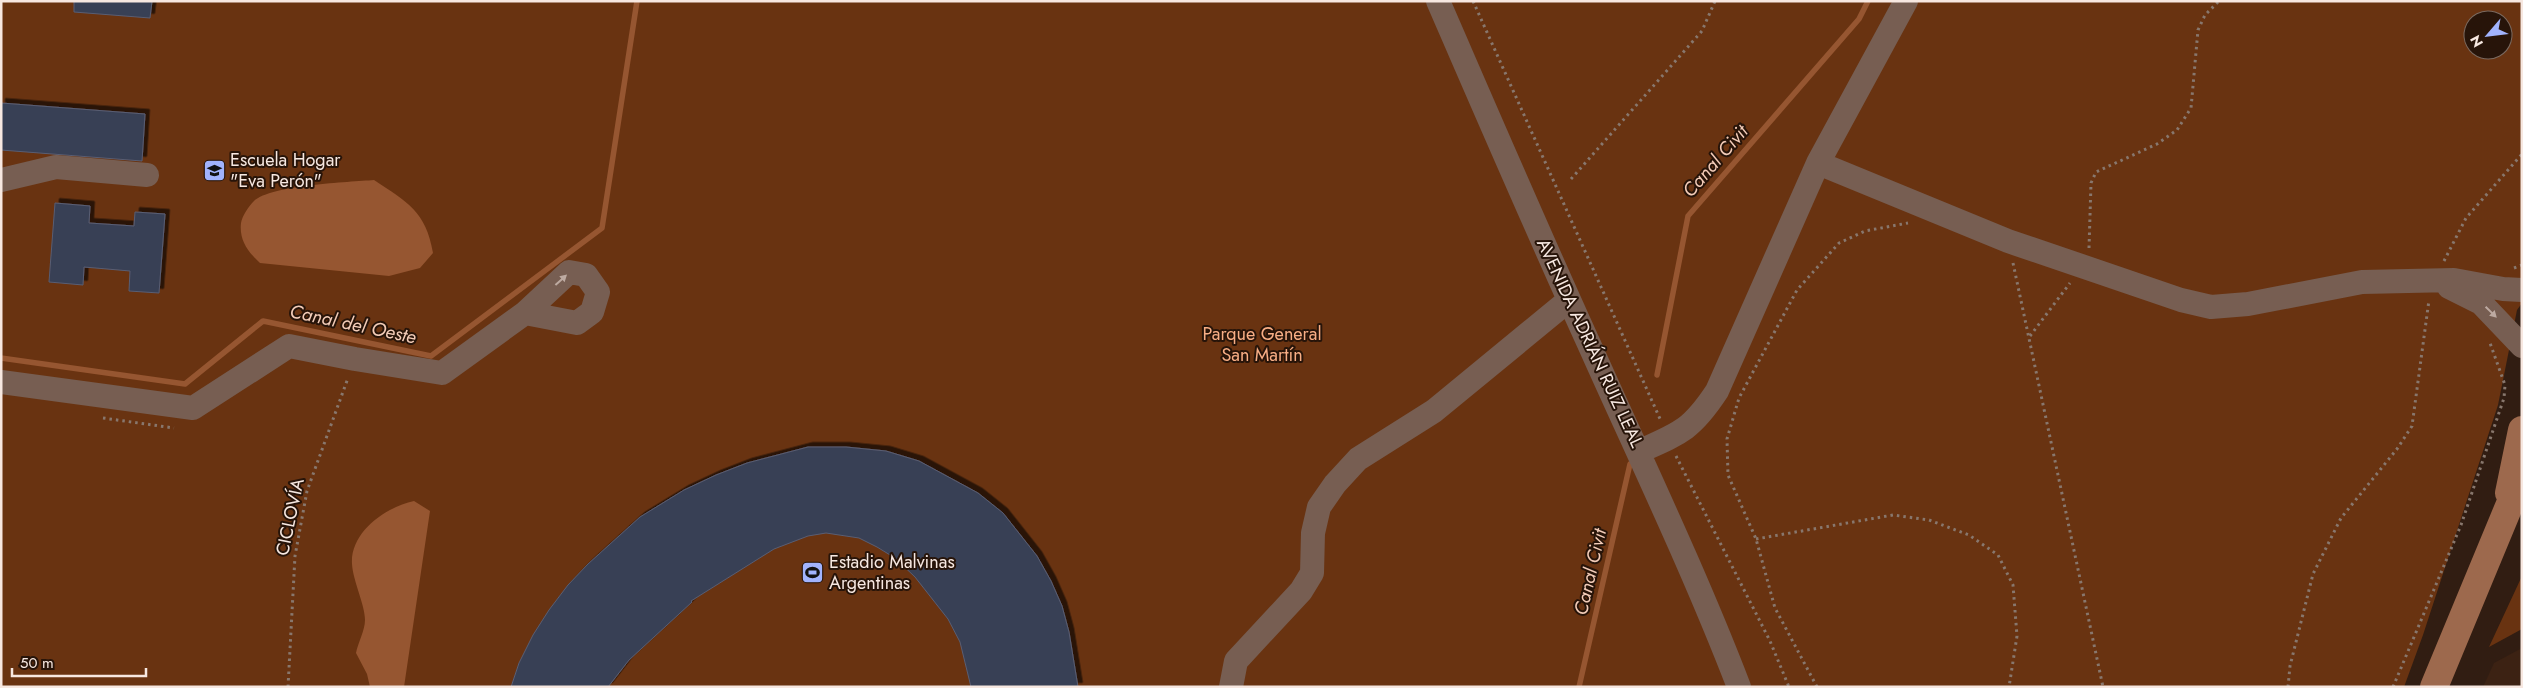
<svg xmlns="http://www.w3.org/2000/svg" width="2523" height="688" font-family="Jost,sans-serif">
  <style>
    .built { fill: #3c2213 }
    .green { fill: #693311; fill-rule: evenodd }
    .water { fill: #965631 }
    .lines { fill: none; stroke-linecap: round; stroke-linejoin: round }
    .stream { stroke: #965631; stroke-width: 5.5 }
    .building { fill: #393f54; stroke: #585e74; filter: url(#shadow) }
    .path { stroke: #88776d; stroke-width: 3; stroke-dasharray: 2.5 4; stroke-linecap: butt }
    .minor { stroke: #775e52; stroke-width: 24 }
    .major { stroke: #9d694d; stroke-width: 28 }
    .oneway { fill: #bdaaa1 }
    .labels { text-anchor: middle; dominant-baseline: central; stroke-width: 4; stroke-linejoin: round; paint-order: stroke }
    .poi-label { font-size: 18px; fill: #f7e8e1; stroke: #271409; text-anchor: start }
    .park-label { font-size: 18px; fill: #f8ae85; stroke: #271409 }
    .street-label { font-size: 18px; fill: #f7e8e1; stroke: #271409 }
    .water-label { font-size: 19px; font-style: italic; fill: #f3ccb8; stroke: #271409 }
  </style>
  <defs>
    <filter id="shadow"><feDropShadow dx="4.5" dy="-4.5" stdDeviation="0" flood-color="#0009"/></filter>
  </defs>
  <rect width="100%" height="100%" fill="#311d12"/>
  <path class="built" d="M2522,648v39h-39l11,-24z"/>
  <path class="green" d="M1,1h2521v302l-5,7 -19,95 -75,230 -19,52h-2403zM2473,20h30v30h-30z
    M2522,576v53l-33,18z"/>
  <path class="water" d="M374,180c33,22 52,31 59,73l-13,15 -31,8 -129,-13c-12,-11 -21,-23 -19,-40 1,-7 8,-17 13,-22 17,-16 95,-19 120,-21z
    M414,501l16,10 -26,176h-34l-3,-13 -11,-21c2,-10 9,-23 9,-33 0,-15 -12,-39 -13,-56 -2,-32 34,-57 62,-63z"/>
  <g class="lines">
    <path class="stream" d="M1,358l184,26 78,-63 168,35 171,-128 35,-227
      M1657,375l31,-159 171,-197 9,-18
      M1579,687l51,-223"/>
  </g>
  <path class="building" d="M74,1h78l-2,17 -76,-6z
    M1,103l144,11 -3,47 -141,-11z
    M55,203l35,3 -1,17 45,3 1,-14 30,2 -6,79 -30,-2 1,-20 -46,-4 -1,18 -34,-3z
    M808,447h38l40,4 33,10 59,32 25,20 34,43 14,25 11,25 7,26 9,55h-107l-11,-45 -12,-23 -33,-42 -20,-19 -18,-11 -18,-9 -33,-5 -18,3 -34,13 -83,52 1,1 -63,58 -21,27h-97l8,-24 14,-28 16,-25 19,-25 20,-21 52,-47 44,-27 32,-15 31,-12z"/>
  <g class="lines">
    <path class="path" d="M1473,1l188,420
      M1571,179l131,-148 13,-30
      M2089,248l2,-65 5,-11 61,-28 20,-14 14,-22 7,-78 7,-15 14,-14
      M2444,261l22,-43 56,-64
      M2013,263l90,424
      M2514,268l8,-3
      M2030,336l40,-53
      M103,418l71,10
      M1676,456l94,185 19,46
      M1756,539l137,-24 36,5 40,15 29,20 15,30 4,51 -8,51
      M288,687l7,-131 12,-65 41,-113
      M1817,687l-42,-79 -19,-69 -28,-64 -1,-36 12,-41 58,-108 42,-47 26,-12 43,-8
      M2288,687l2,-21 23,-92 28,-56 56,-69 15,-23 17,-126
      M2393,687l68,-162 43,-127 1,-13 -15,-42"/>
    <path class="minor" d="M1438,1c50,115 99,229 151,343 51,114 105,226 150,343
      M1818,163l190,78 173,59 30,7 37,-3 114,-22 92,-2 49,9 19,1
      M1,180l55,-13 91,8
      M2449,287l32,16 41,43
      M1,382l192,26 96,-62 66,13 87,14 83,-60 44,-41 17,3 12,17 -6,20 -15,11 -52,-10
      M1640,451c41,-18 52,-22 77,-60l101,-228 88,-162
      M1231,687l5,-26 65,-70 11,-18 1,-40 6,-26 16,-23 23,-25 76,-48 135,-111"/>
    <path class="major" d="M2509,493l13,-63
      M2434,687l88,-212"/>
  </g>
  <defs><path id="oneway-solid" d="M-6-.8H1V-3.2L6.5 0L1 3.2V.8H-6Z" transform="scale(1.25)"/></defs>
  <g class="oneway">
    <use href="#oneway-solid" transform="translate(561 280) rotate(-42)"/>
    <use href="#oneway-solid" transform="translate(2491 312) rotate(44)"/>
  </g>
  <defs>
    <symbol id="school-square" viewBox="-11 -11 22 22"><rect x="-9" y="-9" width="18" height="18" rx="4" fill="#a1b3fd" stroke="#271409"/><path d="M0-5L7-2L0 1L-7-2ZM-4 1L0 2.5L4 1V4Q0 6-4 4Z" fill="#111"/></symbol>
    <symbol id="stadium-square" viewBox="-11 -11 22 22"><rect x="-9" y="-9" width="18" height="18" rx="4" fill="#a1b3fd" stroke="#271409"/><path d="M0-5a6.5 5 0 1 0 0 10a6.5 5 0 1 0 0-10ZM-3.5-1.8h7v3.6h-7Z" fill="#111"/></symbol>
  </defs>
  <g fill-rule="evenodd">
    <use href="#school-square" x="202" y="158" width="25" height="25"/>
    <use href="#stadium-square" x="800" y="560" width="25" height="25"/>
  </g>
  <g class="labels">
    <g class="poi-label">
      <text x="230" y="160">Escuela Hogar<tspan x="230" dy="21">"Eva Perón"</tspan></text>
      <text x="829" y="562">Estadio Malvinas<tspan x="829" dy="21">Argentinas</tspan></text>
    </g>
    <g class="park-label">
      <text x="1262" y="334">Parque General<tspan x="1262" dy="21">San Martín</tspan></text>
    </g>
    <g class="street-label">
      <text transform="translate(1590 343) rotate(65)">AVENIDA ADRIÁN RUIZ LEAL</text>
      <text transform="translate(290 517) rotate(-78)">CICLOVÍA</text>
    </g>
    <g class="water-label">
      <text transform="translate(1715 161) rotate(-49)">Canal Civit</text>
      <text transform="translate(353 324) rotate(12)">Canal del Oeste</text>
      <text transform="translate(1590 572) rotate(-77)">Canal Civit</text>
    </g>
  </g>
  <rect width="2523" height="688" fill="none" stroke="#f7e8e1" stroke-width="5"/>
  <g transform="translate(2488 35) rotate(242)"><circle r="24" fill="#271409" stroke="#7a695f"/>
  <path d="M0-4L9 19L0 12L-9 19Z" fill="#a1b3fd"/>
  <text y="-8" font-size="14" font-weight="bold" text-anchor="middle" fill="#f7e8e1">N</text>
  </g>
  <path d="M12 668v8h134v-8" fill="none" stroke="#f7e8e1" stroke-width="2.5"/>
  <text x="20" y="668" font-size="15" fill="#f7e8e1" stroke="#271409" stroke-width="4" paint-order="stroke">50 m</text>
</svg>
